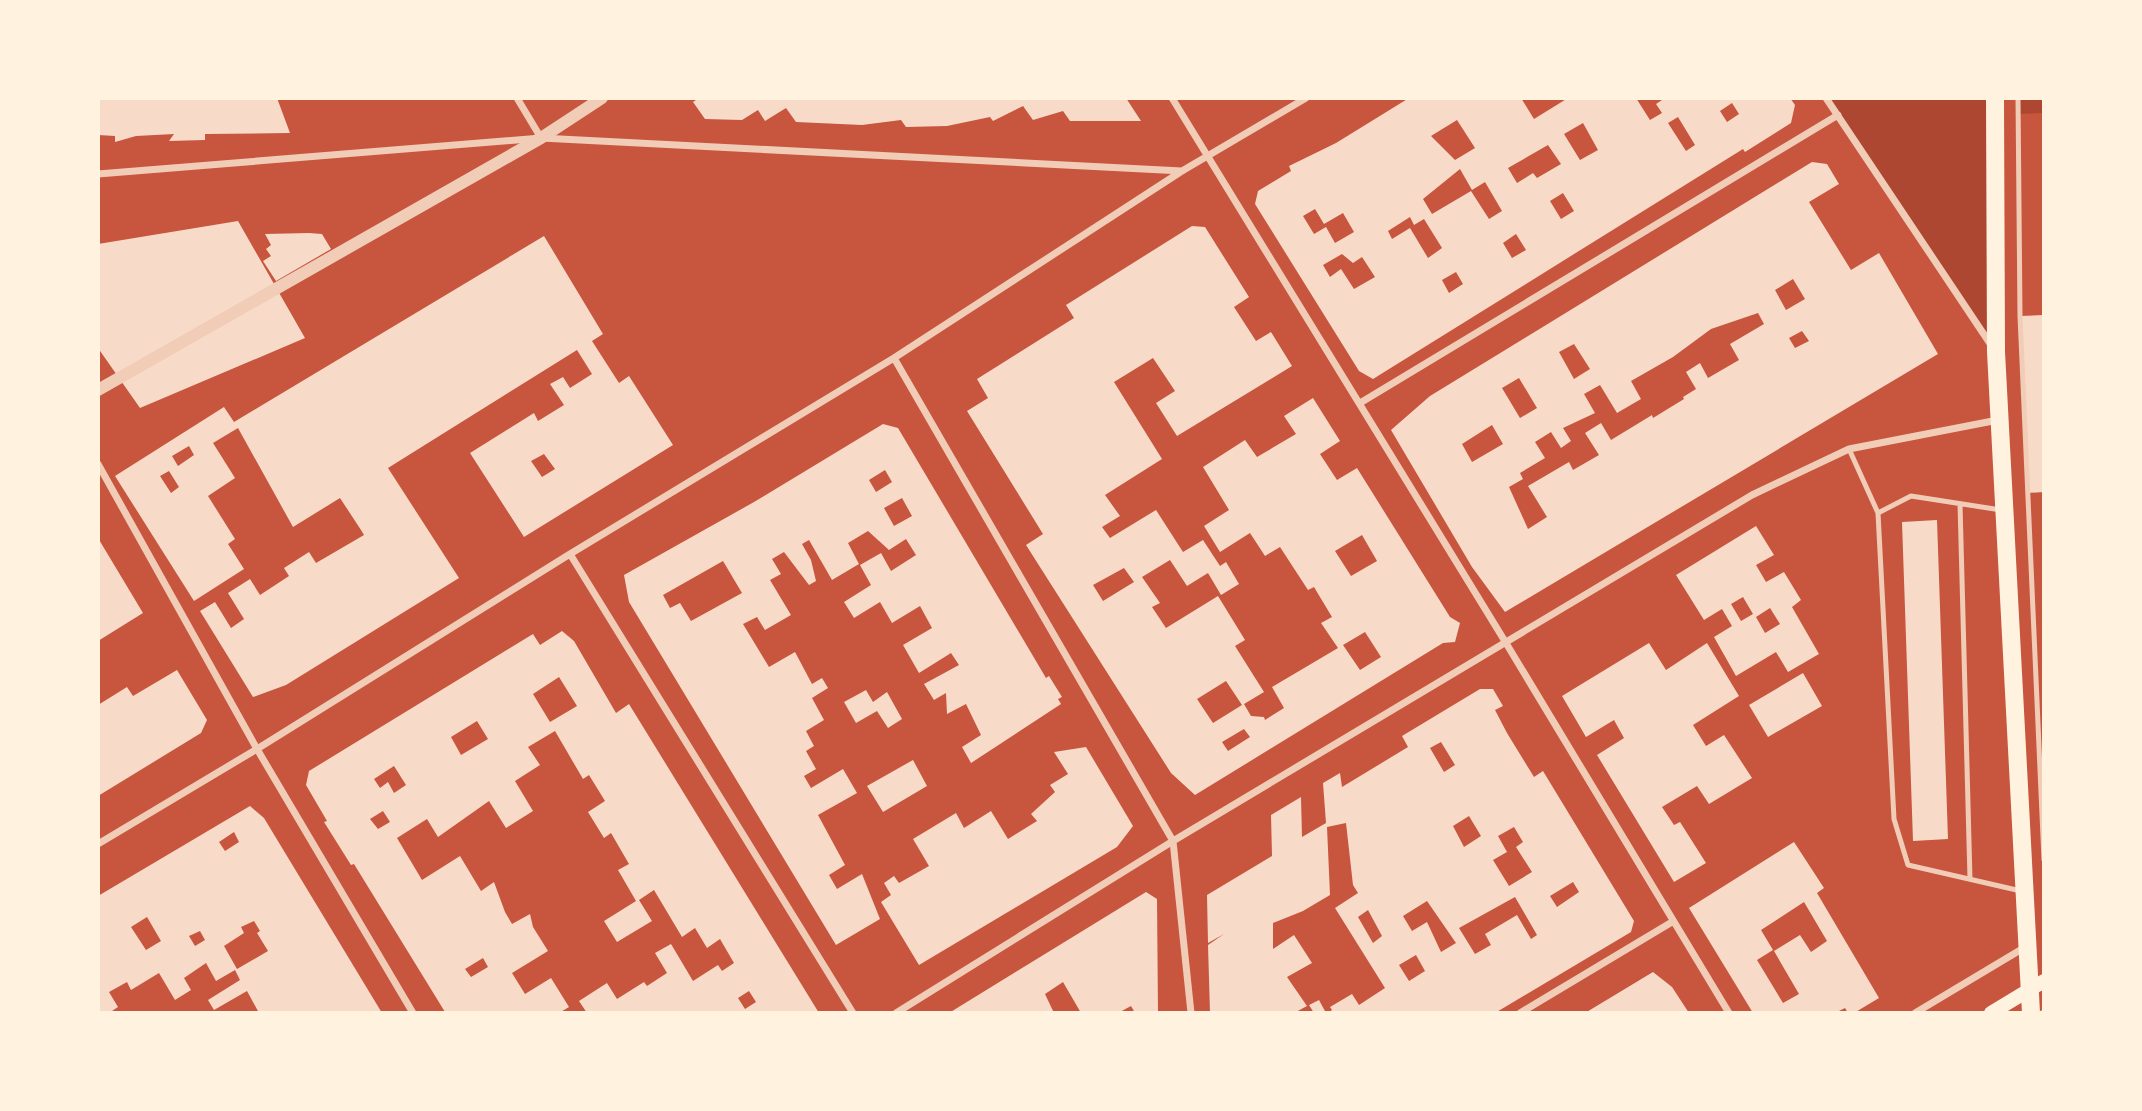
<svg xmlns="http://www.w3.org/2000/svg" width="2142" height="1111" font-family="'Golos Text',sans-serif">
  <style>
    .green { fill: #ae4732 }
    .building { fill: #f7dbc8; fill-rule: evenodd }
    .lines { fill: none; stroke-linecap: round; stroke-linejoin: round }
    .service { stroke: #f1ccb7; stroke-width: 5 }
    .minor { stroke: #f1ccb7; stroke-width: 7 }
    .tertiary { stroke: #f1ccb7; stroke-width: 12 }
    .secondary { stroke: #fff3e0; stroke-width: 14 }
    .primary { stroke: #fff3e0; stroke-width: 18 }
  </style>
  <rect width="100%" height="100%" fill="#c8553d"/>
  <path class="green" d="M1826,98h169l1,254z
    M2018,98h26v15l-25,1z"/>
  <path class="building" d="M98,98h179l13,35 -85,1v6l-36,1 5,-7 -38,2 -21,6v-6l-17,-1z
    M699,98h427l15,23h-71l-7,-10 -30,9 -10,-14 -30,15 -3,-4 -43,9 -41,1 -5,-7 -39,5 -66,-3 -10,-14 -21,13 -7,-11 -16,10 -37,-1 -12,-17z
    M1409,98h112l13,21 34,-21h68l14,22 12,-7 -6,-9 9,-6h125l5,7 -4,18 -46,29 -2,-3 -370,230 -14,-8 -104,-167 3,-13 33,-20 -2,-5 47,-23zM1732,103l7,11 -12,8 -7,-11zM1678,117l17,28 -9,6 -18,-28zM1457,120l18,28 -20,12 -24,-24zM1583,123l15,27 -18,10 -16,-26zM1548,145l13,19 -24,14 -4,-5 -16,10 -9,-15zM1460,169l12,21 13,-8 17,29 -13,8 -18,-28 -39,23 -9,-15zM1563,193l11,18 -13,8 -11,-18zM1315,209l9,15 19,-11 11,19 -19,11 -9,-16 -12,7 -11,-18zM1410,217l4,8 10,-6 18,29 -14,10 -18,-30 -18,11 -4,-8zM1516,234l10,16 -14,8 -9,-15zM1342,254l11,9 9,-6 13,20 -21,12 -13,-20 -11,8 -7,-12zM1456,272l7,12 -14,9 -7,-13z
    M1812,162l15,2 12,20 -30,18 42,68 28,-17 59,101 -433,258 -33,-45 -81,-137 39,-34zM1793,279l12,20 -19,11 -11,-20zM1758,313l6,11 -34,20 9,16 -31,18 -8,-15 -14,9 10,17 -13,8 1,2 -31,19 -1,-3 -41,25 -10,-17 -16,10 14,22 -26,15 -4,-8 -41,24 19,31 -19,12 -19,-42 14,-8 -3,-6 25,-15 -10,-16 16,-10 10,16 10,-7 -8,-13 32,-15 -11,-19 16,-9 17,28 24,-14 -10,-18 42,-24 38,-28zM1802,331l7,10 -14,7 -6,-10zM1574,344l16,25 -16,10 -15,-27zM1519,378l18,30 -17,10 -18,-30zM1492,425l11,19 -31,18 -10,-18z
    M238,221l67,117 -165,70 -42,-60v-104z
    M1192,226l13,1 44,70 -15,10 22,34 15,-9 21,34 -115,70 -21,-33 19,-12 -22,-33 -39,24 48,77 -57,36 15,21 -18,11 8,11 46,-28 27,42 20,-12 17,26 6,-4 13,22 -18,11 -13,-22 -21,13 -17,-26 -28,17 18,26 -8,4 14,21 52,-32 27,44 -10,6 29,46 -20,12 7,12 13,1 1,3 19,-12 -12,-21 66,-39 -17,-25 11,-6 -18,-30 -6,3 -28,-43 -15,9 -15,-23 -30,19 -16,-26 25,-16 -26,-43 42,-27 12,17 39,-23 -12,-18 29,-18 27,43 -20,13 17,26 20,-12 93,149 10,6 -5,19 -12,1 -248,152 -24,-22 -145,-228 17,-11 -76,-123 21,-13 -11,-19 97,-61 -8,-13zM1362,535l15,26 -26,15 -16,-25zM1124,568l10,14 -31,19 -10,-16zM1365,632l16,25 -21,13 -17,-25zM1226,681l16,24 -29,18 -16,-24zM1244,729l6,8 -22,14 -6,-9z
    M309,233l13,1 9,15 -55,32 -13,-20 8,-5 -5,-7 5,-4 -6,-11z
    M544,236l59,98 -11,7 27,42 10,-7 44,69 -149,92 -54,-84 64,-40 4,8 26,-16 -14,-21 13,-7 7,11 22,-14 -15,-24 -189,118 71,110 -173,107 -33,12 -53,-86 15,-9 16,26 13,-9 -16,-26 22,-14 10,16 29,-19 -5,-8 25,-16 7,11 48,-28 -3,-5 -21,-32 -47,29 -55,-99 -25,15 22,35 -27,18 27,43 -7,5 16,25 -50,32 -79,-125 109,-69 10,15zM189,446l5,9 -16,11 -6,-10zM544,454l11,15 -13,8 -11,-16zM169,471l10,16 -8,6 -11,-17z
    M2044,315v177l-18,1 -6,-177z
    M883,424l15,4 148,250 3,-2 13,21 -4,2 3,5 -90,59 -9,-16 19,-12 -15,-31 -19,10 -1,-21 -12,7 -10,-16 35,-19 -8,-12 -32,20 -16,-28 29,-17 -12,-22 -28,17 -12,-21 -26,16 -10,-16 27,-17 -11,-20 21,-12 10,18 25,-16 -10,-16 -17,11 -21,-19 -20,12 11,21 -27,16 -23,-40 -7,4 9,16 5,21 -7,4 -25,-33 -12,7 9,15 -11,6 21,35 -26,15 -8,-13 -14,7 26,43 26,-15 17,32 10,-6 6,10 -16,10 12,22 -18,11 8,15 -8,5 10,18 -12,7 7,12 32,-19 14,24 -39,22 27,50 -16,10 8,14 25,-15 18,45 -44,26 -207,-343 -5,-27 130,-73zM885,470l7,12 -16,10 -7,-12zM902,498l10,18 -18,10 -10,-18zM723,561l19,32 -51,28 -11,-18 -10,5 -7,-13z
    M1937,520l11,319 -35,2 -11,-319z
    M1756,526l18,29 -18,10 10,17 18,-10 17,28 -9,7 27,47 -31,18 -12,-20 -40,24 -22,-39 18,-11 -10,-17 -18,11 -28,-45zM1743,597l10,17 -12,7 -10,-17zM1770,608l10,16 -15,9 -9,-16z
    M98,538l45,75 -45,28z
    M562,631l12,10 42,72 13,-9 190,309h-232l-8,-12 28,-18 10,16 27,-17 3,4 20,-13 -12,-20 16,-9 22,37 25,-16 4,6 12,-8 -14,-24 -13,9 -12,-20 -13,9 -28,-47 -15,10 13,21 -35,21 -13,-21 32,-20 -18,-31 11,-6 -18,-31 -7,5 -16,-26 17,-11 -16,-26 -6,4 -28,-48 -27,16 12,18 -25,16 18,30 -27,17 -17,-27 -51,36 -11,-18 -30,19 25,42 38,-24 21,35 13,-9 11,30 7,12 18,-10 3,13 15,24 -36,22 13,21 26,-16 18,29 -10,6 -114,-1 -91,-148 -3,1 -27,-43 3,-1 -21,-36 3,-14 224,-137 7,11zM559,677l18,29 -27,16 -17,-28zM477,721l11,18 -27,16 -10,-18zM394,766l12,19 -12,8 -6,-11 -8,6 -6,-9zM383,811l7,11 -12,7 -8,-10zM483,958l5,9 -17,10 -6,-8zM749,991l7,11 -11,7 -7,-11z
    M1649,643l17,27 41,-27 32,53 -46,29 13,21 18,-11 28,43 -43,26 -12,-18 -35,21 12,18 6,-3 26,41 -32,19 -77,-127 27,-17 -10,-18 -28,17 -24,-41z
    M177,670l30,50 -6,13 -103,63v-91l29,-18 6,9z
    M1803,673l19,33 -54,31 -19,-32z
    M1480,689h13l10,17 -8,4 12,23 27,44 9,-6 91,150 -3,11 -136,81h-167l4,-3 -2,-3 22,-13 7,11 26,-17 -50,-80 23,-15 -5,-8 -7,-62 -19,4 3,68 -27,16 -30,12v26l21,-14 18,28 -25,14 20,29 -13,7h-84l-2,-68 16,-11 -16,9 -1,-48 65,-39 -1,-41 30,-18 1,40 24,-14 -3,-40 17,-10 2,14 66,-40 -6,-11zM1441,742l14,23 -11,7 -14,-24zM1469,816l12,20 -17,11 -11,-21zM1514,827l9,15 -7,5 16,25 -23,14 -16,-26 14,-8 -9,-16zM1573,882l6,10 -22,15 -7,-11zM1515,897l22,38 -6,4 -14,-24 -32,19 6,11 -16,9 -16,-26zM1427,901l29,42 -15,9 -14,-30 -15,9 -9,-15zM1368,910l14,26 -9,7 -15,-26zM1416,955l9,16 -16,10 -10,-16z
    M866,690l7,12 14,-10 15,27 -14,9 -11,-17 -21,12 -12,-21z
    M1086,747l47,79 -16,21 -198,118 -38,-63 10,-7 -7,-12 10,-7 5,7 30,-17 -16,-27 43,-26 8,15 27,-17 17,28 29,-18 -6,-7 24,-22 -5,-7 18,-11 -14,-22z
    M913,760l14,26 -44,26 -16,-26z
    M250,806l14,12 118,195h-123l-12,-22 -33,19 -6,-10 32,-20 -5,-10 -19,11 -10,-18 -22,15 7,12 -16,10 -16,-27 -28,17 -4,-8 -18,10 9,15 -9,6h-11v-117zM234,832l5,10 -14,9 -6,-9zM147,917l14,24 -15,9 -15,-23zM254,921l6,10 -3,2 11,18 -31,18 -13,-23 20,-13 -3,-6zM200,931l5,9 -10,6 -6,-10z
    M1794,842l30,46 -7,5 62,105 -25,15h-6l-3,-5 -10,5h-82l-64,-105zM1804,902l23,39 -16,11 -11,-17 -26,16 25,43 -16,9 -26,-43 16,-10 -12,-20z
    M1146,892l11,7 1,114h-23l-4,-7 -13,7h-37l-18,-31 -18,12 9,19h-105z
    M1653,972l19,15 17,26h-104z
    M1319,1000l7,13h-12l-5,-8z"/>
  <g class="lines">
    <path class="service" d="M2018,98l2,218 24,544
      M1849,449l29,64
      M1960,504l10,375
      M2001,510l-90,-14 -33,17 16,306 14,46 113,26
      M2042,1013l2,-1"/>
    <path class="minor" d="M517,98l24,40
      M1172,98l334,545 223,370
      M1826,98l165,247
      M98,174l443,-36 641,33
      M894,358l279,483 18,172
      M1360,403l478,-288
      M98,464l159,285 156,264
      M570,554l283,459
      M98,844l159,-95 313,-195 324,-196 288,-187 124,-73
      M896,1013l277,-172 579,-346 97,-46 149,-29
      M1520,1013l152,-91
      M1915,1013l112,-67"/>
    <path class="tertiary" d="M98,390l443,-252 61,-40"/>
    <path class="secondary" d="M1991,1013l53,-32"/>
    <path class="primary" d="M1995,98l1,254 35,661"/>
  </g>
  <rect width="2142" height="1111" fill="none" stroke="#fff3e0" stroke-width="200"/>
</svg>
